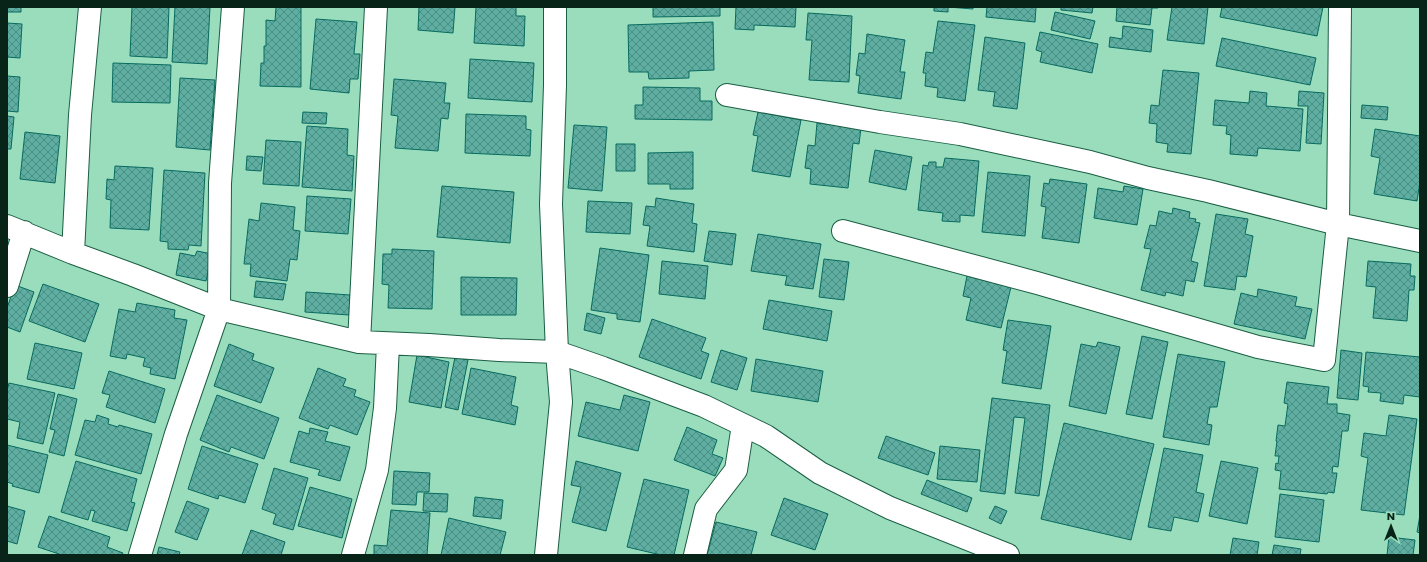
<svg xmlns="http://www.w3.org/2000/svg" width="1427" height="562" font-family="Poppins,sans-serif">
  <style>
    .building { fill: url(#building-cross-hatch); stroke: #086a5f }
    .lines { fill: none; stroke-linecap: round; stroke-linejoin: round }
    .minor-casing { stroke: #1a5e43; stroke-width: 24 }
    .minor { stroke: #fff; stroke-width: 22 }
  </style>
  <defs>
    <pattern id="building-cross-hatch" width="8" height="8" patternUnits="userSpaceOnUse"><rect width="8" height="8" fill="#5eafa2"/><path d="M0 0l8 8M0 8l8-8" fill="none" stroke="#4c8e83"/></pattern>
  </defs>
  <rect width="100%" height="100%" fill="#9addbc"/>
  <path class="building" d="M7,7h14v5h-14z
    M132,7h37l-2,51 -37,-2z
    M175,7h35l-3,57 -35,-2z
    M276,7h25v80l-41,-1 1,-23h3v-17h2v-26l9,1z
    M419,7h36l-2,26 -35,-3z
    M476,7h40v9h9l-1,30 -50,-3z
    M653,7h67v9l-67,1z
    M736,7h60l-1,20 -41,-2v5l-19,-1z
    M934,7h39v2l-25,-2v5l-14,-1z
    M987,7h49l-1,15 -49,-5z
    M1061,7h32l-1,6 -31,-3z
    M1117,7h41v1h-6l-2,17 -34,-4z
    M1172,7h36l-4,37 -37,-4z
    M1222,7h101l-6,29 -97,-19z
    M1055,12l40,9 -5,18 -39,-9z
    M808,13l44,3 -3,66 -40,-2 3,-40h-6z
    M316,19l41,3 -3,32h6l-2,25h-8l-1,14 -39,-4z
    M938,21l37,4 -10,76 -28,-4 1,-9 -13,-2 1,-13h-3l3,-21 7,1z
    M713,22l1,48 -25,1v7l-40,1 -1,-7h-19l-1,-47z
    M7,23l15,1 -2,34 -13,-1z
    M1123,26l30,4 -2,22 -42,-5 1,-10 12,2z
    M1040,32l58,12 -6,29 -52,-11 2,-10 -6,-2z
    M867,34l38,6 -5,32h5l-4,27 -43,-6 2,-17 -4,-1 3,-22 6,1z
    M985,37l40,6 -8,66 -24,-3 2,-14 -17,-2z
    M1222,38l94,20 -6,27 -94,-19z
    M470,59l64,4 -2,39 -64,-4z
    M113,63l58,2 -1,38 -58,-1z
    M1163,70l36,3 -8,81 -24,-2 1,-8 -12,-2 1,-18 -8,-1 2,-18 8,1z
    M7,76l13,1 -2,35 -11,-1z
    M180,78l35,2 -5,70 -34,-3z
    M394,79l52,4 -2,20h6l-2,16 -7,-1 -3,33 -43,-3 3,-32 -7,-1z
    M643,87l57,1v13h12v19l-77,-1v-14h8z
    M1250,91l17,2 -1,13 37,3 -3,42 -42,-3 -1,8 -27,-2 1,-19 -5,-1 1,-8 -14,-1 2,-25 34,3z
    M1299,91l25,2 -3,51 -15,-1 2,-37h-10z
    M1362,105l26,2 -1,13 -26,-2z
    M303,112l24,1 -1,11 -24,-1z
    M758,112l43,8 -11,57 -38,-6 6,-35 -5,-1z
    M466,114l60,2v13l5,1 -1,26 -65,-3z
    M7,116l7,1 -3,32h-4z
    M817,123l44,5 -2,16 -6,-1 -5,45 -38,-4 1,-15 -6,-1 3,-23 7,1z
    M574,125l33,2 -5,64 -34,-3z
    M307,126l41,3 -1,26 7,1 -2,35 -50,-4z
    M1375,129l45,7v46l-3,19 -43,-7 6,-36 -9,-2z
    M25,132l35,4 -5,47 -35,-4z
    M266,140l35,2 -2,44 -36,-2z
    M616,144h19v27h-19z
    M875,150l37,7 -6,33 -37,-8z
    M693,152v37h-23v-5h-22v-31z
    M247,156l16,1 -2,14 -15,-1z
    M945,158l34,3 -5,55 -14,-1v7l-18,-1 1,-8 -25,-3 5,-45 5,1 1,-4h7v5h7z
    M115,166l38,2 -4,62 -39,-2 1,-28 -5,-1 1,-20 7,1z
    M164,170l41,3 -4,73 -12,-1 -1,5 -20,-1v-7l-8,-1z
    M988,172l42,4 -5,60 -43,-4z
    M1050,179l37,5 -8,59 -37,-5 4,-31 -5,-1 3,-23 5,1z
    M442,186l72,6 -4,51 -73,-6z
    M1124,186l19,3 -6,36 -43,-7 4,-30 25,4z
    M307,196l44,3 -3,35 -43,-3z
    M656,198l38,6 -2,19 5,1 -3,28 -47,-6 3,-20 -7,-1 3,-19 9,1z
    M588,201l44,2 -2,31 -44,-2z
    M261,203l34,4 -2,23 7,1 -3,29 -7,-1 -3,22 -37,-5 1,-12h-7l5,-45 10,2z
    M1173,208l17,4 -1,6 7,1 -1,3 5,1 -9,38 7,2 -4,19 -8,-2 -3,16 -17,-4 -1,4 -24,-6 10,-41 -7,-1 6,-23 6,1 3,-15 13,3z
    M1216,214l32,5 -3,15 8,2 -7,41 -9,-1 -2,14 -31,-4z
    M709,231l27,3 -4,31 -28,-4z
    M758,234l63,10 -8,45 -28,-4 2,-9 -36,-5z
    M600,248l49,7 -9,67 -23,-3v-5l-26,-4z
    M392,249l42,2 -2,58 -44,-1 1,-23 -7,-1 1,-30h9z
    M197,251l15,3 -6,27 -30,-6 4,-22 15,3z
    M824,259l25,3 -5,38 -25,-3z
    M662,261l46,5 -3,33 -46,-5z
    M1368,261l43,3 -1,12h5l-1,14h-5l-2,31 -34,-3 3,-31 -10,-1z
    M967,276l44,11 -10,41 -35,-8 5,-22 -8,-2z
    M461,277l56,1 -1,37h-55z
    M256,281l30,3 -3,16 -29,-3z
    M43,284l56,20 -14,38 -56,-21z
    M15,285l19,7 -14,40 -13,-5v-19z
    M1258,289l39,8 -2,9 17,3 -7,30 -71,-15 7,-31 16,4z
    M306,292l44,3 -1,20 -44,-3z
    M769,300l63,11 -5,30 -64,-12z
    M137,303l38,7 -1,8 13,2 -12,59 -25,-5 1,-6 -8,-2 2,-8 -18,-4 -1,5 -16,-3 9,-47 16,3z
    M587,313l18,5 -4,16 -17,-4z
    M652,319l54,19 -5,13 8,3 -8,25 -62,-22z
    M1008,320l43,6 -10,63 -39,-6 5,-32 -4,-1z
    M1142,336l26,6 -16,77 -26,-5z
    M1098,342l22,5 -14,67 -37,-8 12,-62 15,3z
    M35,343l47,10 -8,36 -47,-10z
    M229,344l25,10 -2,6 22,8 -13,35 -47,-17z
    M721,350l26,8 -10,32 -26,-8z
    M1341,350l21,3 -4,47 -21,-2z
    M1366,352l54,5v40l-16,-2 -1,9 -23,-3 1,-8 -13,-1 1,-5 -6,-1z
    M1178,354l47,8 -8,45h-7l-3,17 5,1 -3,20 -46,-8z
    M417,355l32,7 -8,46 -32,-6z
    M455,357l13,3 -10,50 -13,-3z
    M756,359l67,12 -5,31 -67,-11z
    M318,368l28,11 -3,7 13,4 -2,6 16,6 -13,33 -27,-10 -2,4 -29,-11z
    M471,368l45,9 -5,28 7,2 -3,18 -53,-11z
    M109,371l56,18 -10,34 -49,-16 4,-12 -8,-2z
    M1287,382l42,5 -2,17h10v9l13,2 -2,16h-6l-4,36 -5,-1 -1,7h5l-3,20 -6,-1 -1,2 -48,-5 2,-18 -6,-1 1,-7 2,1 1,-8h-4l2,-15h-1l2,-16 7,1 3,-22 -4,-1z
    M9,383l46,10 -12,51 -26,-6 3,-16 -13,-3v-28z
    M58,394l19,5 -13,57 -15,-4 6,-22 -5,-1z
    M217,395l62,23 -15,41 -33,-12 -2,5 -29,-12z
    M624,395l26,7 -12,49 -60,-15 8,-34 34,8z
    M992,398l58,7 -11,91 -24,-3 10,-75 -11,-1 -9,77 -25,-3z
    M97,415l12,4 -1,5 10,3 1,-2 33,9 -11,40 -66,-19 10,-35 10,2z
    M1389,415l28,4 -13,96 -43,-5 7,-52 -7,-2 3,-23 22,3z
    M1064,423l90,21 -23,96 -90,-21z
    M687,427l30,13 -5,14 11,4 -8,18 -41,-16z
    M310,428l18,4 -3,9 25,6 -10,34 -22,-6 2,-5 -30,-8 9,-31 10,3z
    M886,436l49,17 -7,22 -50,-17z
    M7,445l41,10 -9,38 -27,-7 1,-2 -6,-2z
    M202,446l56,18 -13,39 -26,-8 -1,4 -30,-10z
    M940,446l40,4 -3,32 -40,-3z
    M1164,448l39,7 -7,37 8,2 -6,28 -24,-5 -3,14 -23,-4z
    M76,461l61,18 -6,23 4,1 -8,28 -35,-10 3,-10 -4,-1 -3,10 -27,-8z
    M576,461l45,12 -15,58 -34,-9 9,-35 -10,-2z
    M1221,461l37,7 -11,56 -38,-8z
    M274,468l34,10 -15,52 -20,-6 3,-10 -14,-5z
    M394,471l36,2 -1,19h-12l-1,13 -24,-1z
    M644,479l45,11 -15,65h-13l-34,-8z
    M927,480l45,18 -5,14 -46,-18z
    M310,487l42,12 -10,39 -44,-12z
    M424,493l24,1 -1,18 -24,-1z
    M1280,494l44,6 -5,42 -44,-5z
    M475,497l28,3 -2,19 -28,-3z
    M784,498l44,16 -13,36 -44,-15z
    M187,501l22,8 -12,31 -22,-8z
    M7,506l18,5 -8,33 -10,-3z
    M995,506l12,5 -6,13 -12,-6z
    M391,510l39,3 -3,42h-53v-10l13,1z
    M1420,515v18l-3,-1z
    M49,516l61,21 -3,10 16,6 -1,2h-60l-24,-8z
    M449,518l57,14 -6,23h-59z
    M716,522l41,10 -6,23h-44z
    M251,530l34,12 -4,13h-39z
    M1389,537l26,3 -2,15h-26z
    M1233,538l26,4 -2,13h-27z
    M1274,545l27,4 -1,6h-28z
    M159,547l21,5 -1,3h-22z"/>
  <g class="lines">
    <defs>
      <path id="minor" d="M727,95l153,27 80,12 130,28 58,16 60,13 130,33 82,17
        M7,226l66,27 60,22 86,34 140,33 70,3 70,5 58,2 46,16 101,38 62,30 54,37 70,35 118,47
        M843,231l194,52 221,64 66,13 14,-136 2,-217
        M73,253l7,-138 10,-108
        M7,286l17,-54
        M359,342l17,-335
        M140,555l36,-121 43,-125 1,-126 13,-176
        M353,555l24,-85 8,-62 3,-64
        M546,555l15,-153 -4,-50 -6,-148 4,-119v-78
        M695,555l11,-46 30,-39 7,-45"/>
    </defs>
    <use href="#minor" class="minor-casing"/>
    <use href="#minor" class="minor"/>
  </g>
  <rect width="1427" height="562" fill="none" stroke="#082418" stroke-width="16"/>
  <g transform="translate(1391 526)" stroke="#9addbc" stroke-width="3" paint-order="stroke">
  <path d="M0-3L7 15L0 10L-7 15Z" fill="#082418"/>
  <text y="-6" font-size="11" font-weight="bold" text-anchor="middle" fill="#082418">N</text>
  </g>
</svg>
